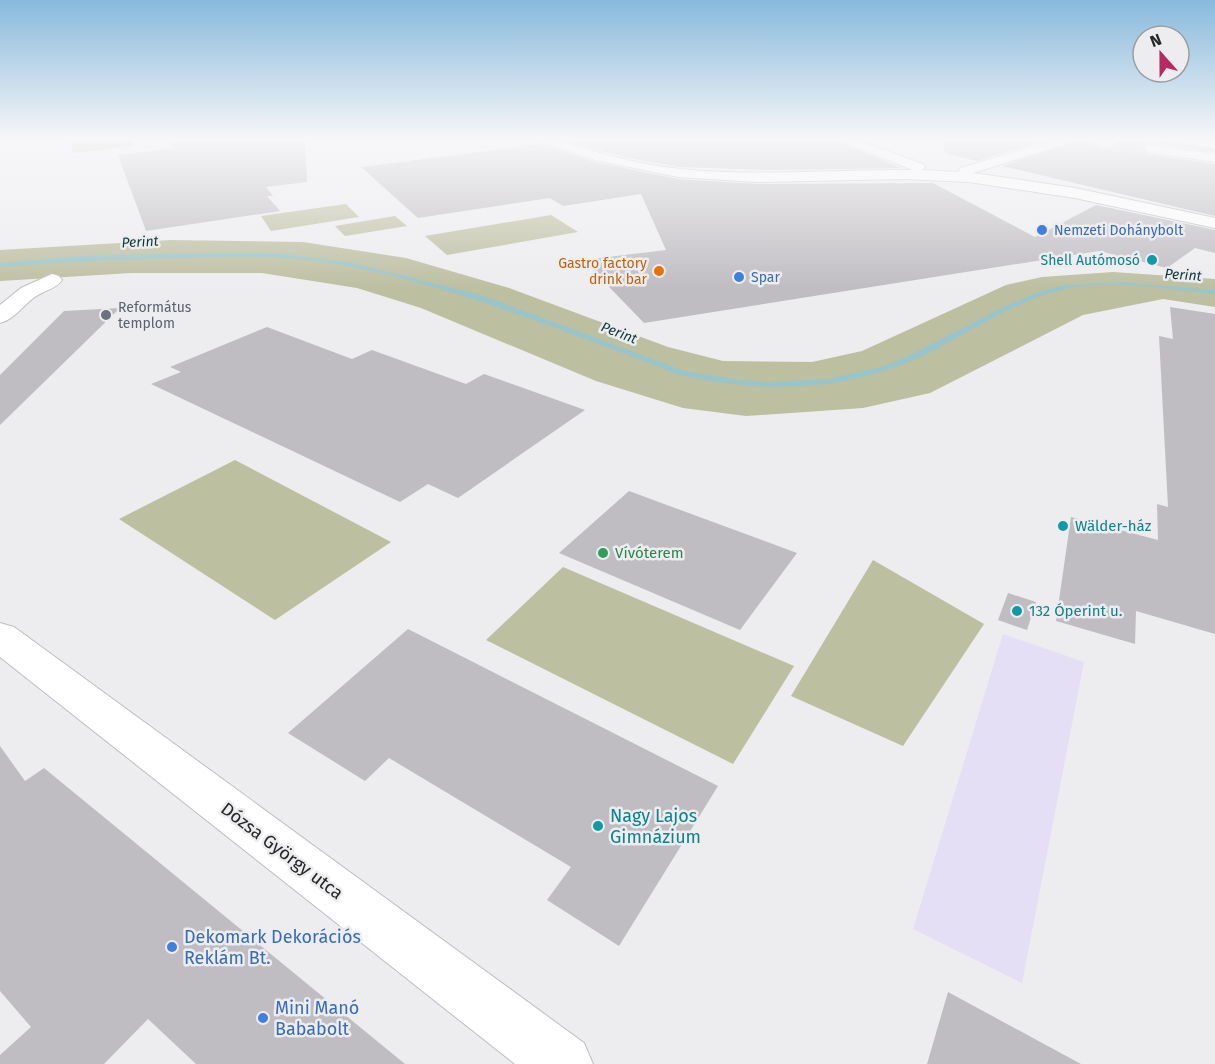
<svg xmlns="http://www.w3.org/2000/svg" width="1215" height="1064" font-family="'Fira Sans',sans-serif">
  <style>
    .industrial { fill: #e4dff5 }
    .green { fill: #bdbfa1 }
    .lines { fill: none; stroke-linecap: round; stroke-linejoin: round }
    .stream { fill: #99c4c9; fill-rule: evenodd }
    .building { fill: #bfbdc1 }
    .minor-tunnel { stroke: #c5c4c7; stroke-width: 15; stroke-dasharray: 15 8; stroke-linecap: butt }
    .minor-casing { stroke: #bebdc1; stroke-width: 2 }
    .minor { fill: #fff; fill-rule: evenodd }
    .shop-dot { fill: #3f7fe0; stroke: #edecef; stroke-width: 2 }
    .culture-dot { fill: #0f9aa8; stroke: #edecef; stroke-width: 2 }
    .food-dot { fill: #e8710a; stroke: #edecef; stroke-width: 2 }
    .worship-dot { fill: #6b7280; stroke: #edecef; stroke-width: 2 }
    .leisure-dot { fill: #2e9e5b; stroke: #edecef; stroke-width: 2 }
    .labels { text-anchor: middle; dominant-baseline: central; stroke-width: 5; stroke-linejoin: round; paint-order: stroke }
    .far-shop-label { font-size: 14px; fill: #366cbe; stroke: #edecef; text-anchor: start }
    .far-water-label { font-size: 14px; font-style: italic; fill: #0e383d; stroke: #edecef }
    .far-culture-label { font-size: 14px; fill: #0d838f; stroke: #edecef; text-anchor: end }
    .far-food-label { font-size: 14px; fill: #c56008; stroke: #edecef; text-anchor: end }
    .far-worship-label { font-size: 14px; fill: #5b616d; stroke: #edecef; text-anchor: start }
    .culture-label { font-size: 15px; fill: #0d838f; stroke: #edecef; text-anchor: start }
    .leisure-label { font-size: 15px; fill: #27864d; stroke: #edecef; text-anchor: start }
    .near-culture-label { font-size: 18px; fill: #0d838f; stroke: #edecef; text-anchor: start }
    .near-street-label { font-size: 18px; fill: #262627; stroke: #edecef }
    .near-shop-label { font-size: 18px; fill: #366cbe; stroke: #edecef; text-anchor: start }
  </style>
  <rect width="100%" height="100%" fill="#edecef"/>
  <path class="industrial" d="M1003,634l81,28 -62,321 -109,-54z"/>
  <path class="green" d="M70,140h62l3,6 -62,7z
    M346,204l13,13 -88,14 -10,-15z
    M551,215l27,17 -131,23 -22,-19z
    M395,216l12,10 -62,10 -10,-10z
    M171,240l132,2 103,16 103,30 159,59 55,14 89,1 50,-11 144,-66 36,-8 71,-5 102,7v28l-52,-8 -80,16 -153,78 -67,15 -117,8 -63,-8 -87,-27 -175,-73 -64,-20 -95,-15h-131l-131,8v-31z
    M235,460l156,82 -116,78 -156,-101z
    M873,560l111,64 -81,122 -112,-50z
    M563,567l231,99 -61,98 -247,-124z"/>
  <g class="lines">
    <path class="stream" d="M210,253h64l74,9 133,33 204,76 55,9 29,2 59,-3 53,-12 27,-11 95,-49 39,-16 23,-6 54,-3 96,8v4c-48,-4 -102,-16 -150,-5 -47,11 -89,39 -132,62 -79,40 -167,44 -253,24 -109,-41 -217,-86 -332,-109 -55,-11 -111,-10 -167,-8 -61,1 -121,4 -181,9v-4l84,-7z"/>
  </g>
  <path class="building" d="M169,140h136l2,42 -41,5 7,9h-6l13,15 -134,20 -28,-76 57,-7z
    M567,140h268l66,28 -133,2 -88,-3 -47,-8 -69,-18z
    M945,140h101l-69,21 -34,-8z
    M1080,140l27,9 9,-4v-5h42l57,8v4l-63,-9 -5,1 -4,4 4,6 68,10v52l-213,-50z
    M541,144l54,18 83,17 79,5 176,-1 102,54 61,-32 119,25v23l-20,-5 -28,20 -68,-17 -455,72 -61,-63 83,-10 -25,-56 -78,12 -13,-8 -132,20 -57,-51z
    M1170,307l45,7v320l-79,-23 -1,33 -79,-23 15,-104 87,23 -1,-36 11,3 -9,-171 14,3z
    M120,308l-82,80 -38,37v-50l64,-64z
    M267,327l85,32 20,-9 94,34 18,-10 101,36 -127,88 -30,-14 -28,18 -249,-118 30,-12 -11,-5z
    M629,491l168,62 -57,77 -181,-77z
    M1008,593l28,9 -9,28 -29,-10z
    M408,629l310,157 -99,160 -72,-46 24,-33 -182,-109 -24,23 -77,-48z
    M0,746l25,35 19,-13 361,296h-209l-48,-45 -44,45h-104v-9l31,-28 -31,-36z
    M948,992l133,72h-154z"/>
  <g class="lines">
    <path class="minor-tunnel" d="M1108,143l44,6"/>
    <defs>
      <path id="minor" d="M537,140c24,0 44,8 67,14 25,7 50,12 76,15 78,8 156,0 233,1l-76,-30h20l66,24 2,3 -3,3 37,2 1,-4 96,-28h22l-105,33 102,15 140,30v10l-140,-30 -106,-16 -65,-3 -147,3 -79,-5 -83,-17z
        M1086,140h27l2,3 -7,4z
        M1152,145l63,9v8l-68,-10 -2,-3 2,-3z
        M52,274l7,2 3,4c-5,8 -16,10 -24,15 -14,8 -22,24 -38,28v-18l21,-17z
        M0,623l14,4 570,416 9,21h-78l-515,-407z"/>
    </defs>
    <use href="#minor" class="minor-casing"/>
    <use href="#minor" class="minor"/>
  </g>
  <linearGradient id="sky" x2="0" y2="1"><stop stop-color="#88badc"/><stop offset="0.48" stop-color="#f7f6f8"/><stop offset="1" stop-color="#f7f6f8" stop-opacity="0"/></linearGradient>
  <rect width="1215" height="289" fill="url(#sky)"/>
  <g class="shop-dot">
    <circle cx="1042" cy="230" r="6"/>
    <circle cx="739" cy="277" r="6"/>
    <circle cx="172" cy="947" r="6"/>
    <circle cx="263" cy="1018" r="6"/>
  </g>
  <g class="culture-dot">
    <circle cx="1152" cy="260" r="6"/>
    <circle cx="1063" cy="526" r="6"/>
    <circle cx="1017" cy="611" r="6"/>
    <circle cx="598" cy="826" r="6"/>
  </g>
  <circle class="food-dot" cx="659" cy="271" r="6"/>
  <circle class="worship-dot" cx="106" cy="315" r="6"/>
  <circle class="leisure-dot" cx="603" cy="553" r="6"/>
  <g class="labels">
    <g class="far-shop-label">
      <text x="1054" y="230">Nemzeti Dohánybolt</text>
      <text x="751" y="277">Spar</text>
    </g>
    <g class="far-water-label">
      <text transform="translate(140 242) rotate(-3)">Perint</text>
      <text transform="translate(1183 275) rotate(4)">Perint</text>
      <text transform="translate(619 333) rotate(21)">Perint</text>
    </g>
    <g class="far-culture-label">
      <text x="1140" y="260">Shell Autómosó</text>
    </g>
    <g class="far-food-label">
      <text x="647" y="263">Gastro factory<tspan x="647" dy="16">drink bar</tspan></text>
    </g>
    <g class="far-worship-label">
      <text x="118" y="307">Református<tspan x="118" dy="16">templom</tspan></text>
    </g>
    <g class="culture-label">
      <text x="1075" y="526">Wälder-ház</text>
      <text x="1029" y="611">132 Óperint u.</text>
    </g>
    <g class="leisure-label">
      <text x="615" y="553">Vívóterem</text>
    </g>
    <g class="near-culture-label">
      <text x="610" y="816">Nagy Lajos<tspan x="610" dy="21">Gimnázium</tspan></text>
    </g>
    <g class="near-street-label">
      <text transform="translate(282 851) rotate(37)">Dózsa György utca</text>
    </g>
    <g class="near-shop-label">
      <text x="184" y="937">Dekomark Dekorációs<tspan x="184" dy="21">Reklám Bt.</tspan></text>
      <text x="275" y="1008">Mini Manó<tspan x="275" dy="21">Bababolt</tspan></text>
    </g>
  </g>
  <g transform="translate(1161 54) rotate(339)"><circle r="28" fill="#edecef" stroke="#9d9d9f" stroke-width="1.5"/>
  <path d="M0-4.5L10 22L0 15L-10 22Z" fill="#b72a61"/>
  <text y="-9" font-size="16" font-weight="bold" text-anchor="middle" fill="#262627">N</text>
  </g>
</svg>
